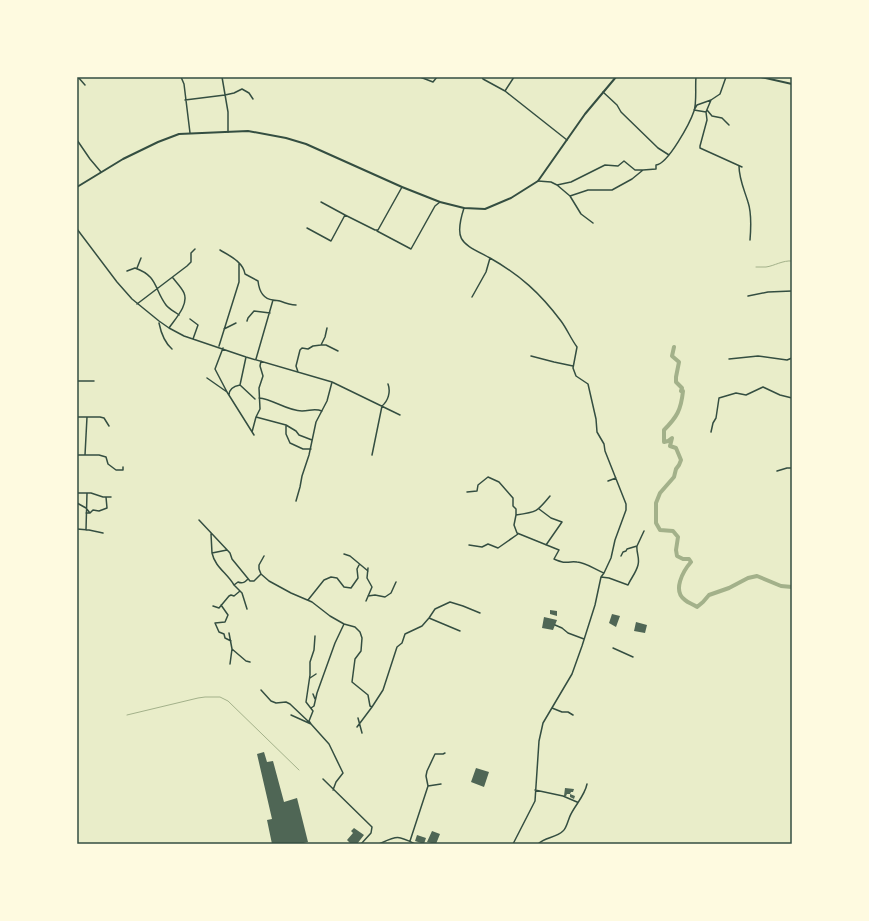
<svg xmlns="http://www.w3.org/2000/svg" width="869" height="921" font-family="'Asap Condensed',sans-serif">
  <style>
    .lines { fill: none; stroke-linecap: round; stroke-linejoin: round }
    .stream { stroke: #a3b18a; stroke-width: 1 }
    .river { stroke: #a3b18a; stroke-width: 4 }
    .building { fill: #4f6655 }
    .minor { stroke: #344e41; stroke-width: 1.5 }
    .tertiary { stroke: #344e41; stroke-width: 2 }
    .neatline { fill: none; stroke: #344e41; stroke-width: 1.5 }
  </style>
  <rect width="100%" height="100%" fill="#e9edc9"/>
  <g class="lines">
    <path class="stream" d="M756,267c3,0 7,0 10,0 8,-1 17,-7 26,-6
      M127,715l71,-17 7,-1h15l8,4 71,69"/>
    <path class="river" d="M674,347l-2,9 7,6 -3,15v5l6,6 -1,3h2c-2,19 -6,26 -19,39v12l4,-1 4,-3 -2,8 6,2 5,12 -2,5 -3,4 -2,8 -14,16 -4,10v20l4,7 13,1 5,6 -2,13 1,6 6,3h6l2,3c-8,9 -19,29 -6,38 3,3 8,4 12,7l6,-5 6,-7 20,-7 19,-10 9,-2 24,10 11,1"/>
  </g>
  <path class="building" d="M550,610l7,1v5l-7,-2z
    M612,614l8,2 -4,11 -7,-4z
    M544,617l13,3 -4,10 -11,-2z
    M636,622l11,3 -2,8 -11,-2z
    M264,752l3,10 6,-1 11,41 13,-4 11,44 -9,2h-27l-5,-24 5,-1 -15,-65z
    M476,768l13,4 -5,15 -13,-5z
    M565,788l9,1 -1,3h-2l-1,2 5,2 -1,3 -4,-2v-3h-3l-1,2h-2z
    M354,828l10,7 -7,9h-6l-4,-4 6,-7 -2,-2z
    M432,831l8,3 -4,10 -9,-2z
    M417,835l9,3 -2,6 -9,-3z"/>
  <g class="lines">
    <path class="minor" d="M78,77l7,8
      M181,77l3,7 6,49
      M222,77l6,35v20
      M420,77l13,5 4,-5
      M482,77l1,2 22,12 62,49
      M505,91l9,-14
      M603,92l14,13 4,7 37,36 11,7
      M185,100l40,-5 9,-2 8,-4 7,4 4,6
      M711,100l-5,12 1,8 -7,26v2l42,19
      M707,110l5,6 10,2 7,7
      M706,112l-12,-2 3,-5 14,-5 9,-6 6,-17
      M77,140l13,19 11,13
      M739,166c0,13 5,23 9,36 4,12 3,26 2,38
      M538,181l13,1 6,3 13,11 11,18 12,9
      M557,185l14,-3 34,-17 13,1 6,-5 11,9h8
      M570,196l18,-6h24l20,-11 11,-9 13,-1v-4c12,-1 34,-42 38,-54 3,-9 1,-24 2,-34
      M321,202l24,13
      M464,208c-11,34 -2,35 26,50l-4,14 -14,25
      M307,228l24,13 14,-26 30,15h3l24,-43
      M77,229l40,53 15,17 27,22 10,7 15,8 62,21 86,25 68,33
      M377,231l34,18 24,-43 5,-4
      M220,250c10,6 23,12 25,24l13,7c1,9 5,18 15,19 3,1 5,0 7,1 5,2 10,4 16,4
      M490,258c30,17 50,35 71,63 6,8 10,18 16,26l-4,21 3,8 12,8 8,35 1,13 7,12 1,7 21,53v6l-11,30 -4,18 -7,15 -3,4 -6,28 -13,41 -10,28 -29,49 -4,18 -4,60 -22,43
      M137,268l4,-10
      M127,271l8,-3c23,8 19,21 31,37 3,4 9,7 13,10
      M748,296l20,-4 24,-1
      M137,304l50,-38 4,-4v-9l4,-4
      M190,319l8,6 -5,14
      M247,321l1,-3 6,-7 16,2
      M159,323c2,10 5,19 13,26
      M169,328c6,-9 20,-23 15,-35 -2,-5 -8,-11 -11,-15
      M224,329l12,-6
      M321,345h5l12,6
      M219,346l20,-64v-18
      M223,348l-8,21 12,23 27,43
      M531,356l23,6 19,4
      M246,357l-6,28 15,14
      M256,359l17,-59
      M729,359l29,-3 29,4 5,-2
      M298,372l-2,-6 4,-16 2,-2 6,1 5,-3 8,-1 4,-8 2,-9
      M207,378l20,14
      M77,381h17
      M229,395c0,-7 6,-9 11,-10
      M259,398c14,1 28,13 43,13 8,0 12,-3 20,0
      M77,417h23l4,1 5,8
      M256,417l30,8 10,6 3,4 13,5
      M286,426v8l4,9 13,6h8
      M252,432l4,-15 4,-8 -1,-21 4,-12 -3,-10 1,-5
      M711,432l2,-9 3,-5 3,-20 17,-5 10,2 17,-8 17,8 12,3
      M77,455h22l7,2 2,7 8,6h7v-3
      M85,455l2,-38
      M372,455l10,-49c6,-5 9,-14 6,-22
      M777,471l10,-3h5
      M608,481l8,-3
      M467,492l10,-1 1,-6 10,-8 11,5 14,16v8l3,3v6
      M77,493h10l-1,37
      M87,493h4l12,4h8
      M550,496c-13,16 -13,16 -34,19l-2,10 3,8 42,17 -5,9c14,6 11,2 23,3 8,0 19,8 27,11
      M296,501l4,-14 2,-11 7,-21 7,-33 11,-21 5,-19
      M77,503l9,5 4,5
      M539,509l12,9 11,4 -16,23
      M86,513h4l3,-3 6,1 8,-3 -1,-11
      M199,520l31,33 2,6 18,22h4l7,-7
      M77,529l12,1 14,3
      M211,534l1,19 15,-3
      M469,545l13,2 6,-3 10,4 20,-14
      M212,553c3,14 15,20 22,32
      M344,554l6,2 18,15
      M264,556l-5,9v4l2,5 8,7 22,12 21,9 18,14 14,8 -9,19 -18,50 -3,13 -3,2
      M621,556l2,-4 3,-1 1,-2 10,-3 7,-15
      M601,577l8,1 19,7c3,-7 8,-12 10,-20 2,-7 -2,-13 -1,-19
      M368,596l7,-1 10,2 6,-4 5,-11
      M308,600l16,-20 7,-3 6,1 7,9 7,1 7,-10 -1,-9 2,-4
      M366,601l6,-14 -5,-9 1,-10
      M221,605l7,10 -3,7 -10,1 4,9 5,2 1,4 6,3
      M213,606l6,2 10,-12 2,-1 3,1 6,-5
      M247,609l-5,-16 -8,-8 4,-3c5,2 7,0 10,-3
      M429,618l31,13
      M344,624l11,3 5,5 2,6 -1,13 -6,8 -3,23 16,13 2,11 2,1 -15,20
      M555,625l7,3 6,5 16,6
      M229,633l3,16 -2,15
      M613,648l20,9
      M232,649l14,12 4,1
      M310,678l6,-4
      M261,690l10,11 5,2 10,-1 4,2 20,19
      M313,694l2,5
      M372,707l11,-17 14,-43 5,-4 3,-9 17,-8 7,-8 6,-9 15,-7 13,4 17,7
      M552,708l10,4h6l5,3
      M291,715l20,9 18,20 14,29 -7,9 -3,8
      M358,718l4,15
      M311,724l-2,-3 4,-10 -7,-9 4,-27v-13l4,-12 1,-14
      M323,779l49,48 -1,6 -10,11
      M428,786l13,-2
      M535,790l28,6 14,6
      M410,841l18,-55 -2,-10 1,-5 8,-17h8l2,-1
      M379,844c18,-8 18,-9 36,0
      M538,844c7,-7 18,-6 25,-13 4,-3 5,-12 8,-17 5,-10 14,-19 16,-30"/>
    <path class="tertiary" d="M761,77l31,7
      M77,187l46,-28 35,-17 21,-8 69,-3 38,7 20,6 96,43 38,15 24,6 21,1 26,-11 27,-17 47,-67 31,-37"/>
  </g>
  <rect width="869" height="921" fill="none" stroke="#fefae0" stroke-width="156"/>
  <rect x="78" y="78" width="713" height="765" class="neatline"/>
</svg>
